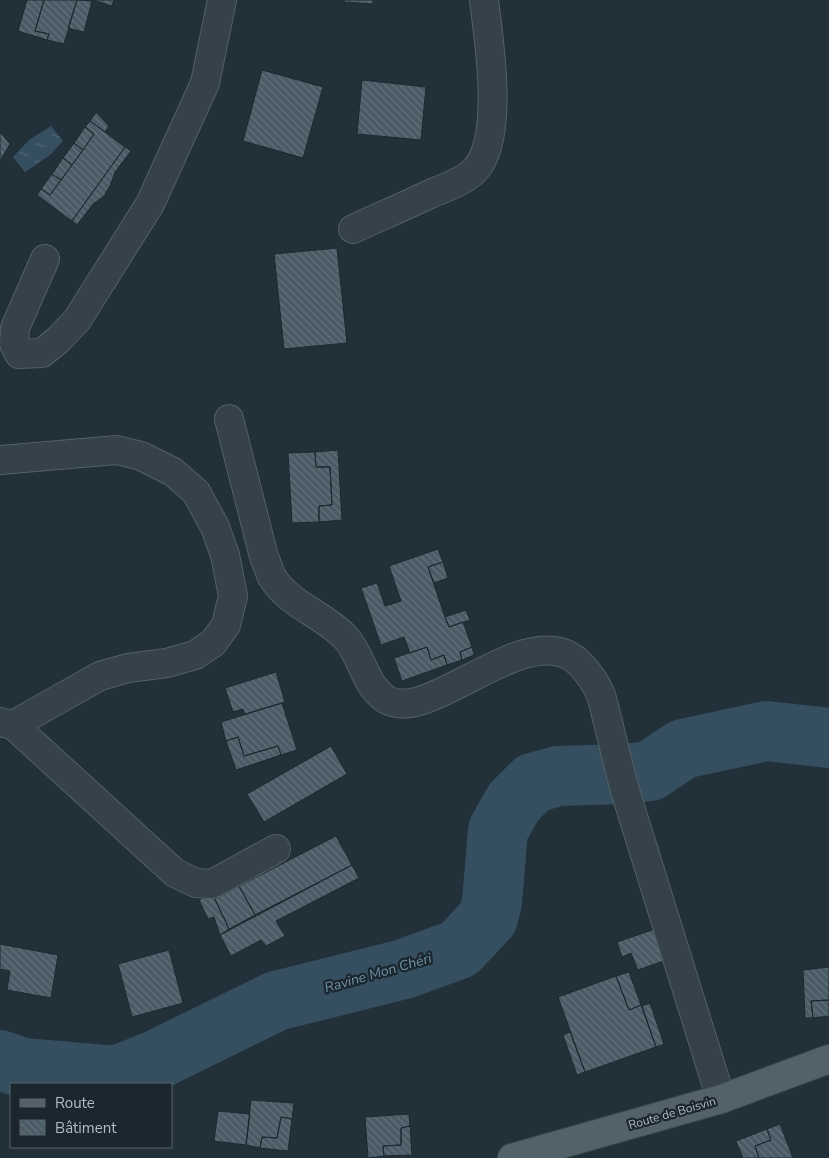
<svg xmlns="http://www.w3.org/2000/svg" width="829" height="1158" font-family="'Nunito Sans',sans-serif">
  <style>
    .water { fill: url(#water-ripples) }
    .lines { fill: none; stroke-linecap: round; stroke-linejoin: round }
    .river { stroke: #364f60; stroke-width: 60 }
    .building { fill: url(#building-back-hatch); stroke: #1d2830 }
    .minor-casing { stroke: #536067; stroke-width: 30 }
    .major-casing { stroke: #3f4b53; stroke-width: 30 }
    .minor { stroke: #354249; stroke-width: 28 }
    .major { stroke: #53616a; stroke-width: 28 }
    .labels { text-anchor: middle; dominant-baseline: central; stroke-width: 4.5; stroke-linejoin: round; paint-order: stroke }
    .street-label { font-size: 12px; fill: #b0bdc6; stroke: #1b262e }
    .water-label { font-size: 14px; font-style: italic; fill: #7094a9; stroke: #1b262e }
  </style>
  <defs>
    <pattern id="water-ripples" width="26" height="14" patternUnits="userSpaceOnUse" patternTransform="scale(1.25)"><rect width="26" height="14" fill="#364f60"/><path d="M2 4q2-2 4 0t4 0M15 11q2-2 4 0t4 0" fill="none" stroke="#516675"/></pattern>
    <pattern id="building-back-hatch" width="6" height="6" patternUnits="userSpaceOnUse" patternTransform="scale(1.25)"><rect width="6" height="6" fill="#4a5b65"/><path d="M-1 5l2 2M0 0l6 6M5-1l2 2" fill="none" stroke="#62717a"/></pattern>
  </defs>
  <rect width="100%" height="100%" fill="#223039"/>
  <path class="water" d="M51,126l12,15 -13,14 -25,17 -12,-15 16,-17z"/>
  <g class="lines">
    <path class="river" d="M0,1060l23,8 93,8 38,-15 122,-60 128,-32 55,-20 29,-31 4,-16 6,-72 16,-28 19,-19 25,-7 65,-2 27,-3 33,-22 83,-18 63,7"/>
  </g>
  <path class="building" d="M27,0h17l-9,31 14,3 -2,6 -29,-9z
    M44,0h33l-13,44 -17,-4 2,-6 -14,-3z
    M77,0l15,1 -8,31 -16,-4z
    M93,0h21l-2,6z
    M344,0h29v4l-29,-2z
    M262,70l61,17 -20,71 -60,-17z
    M362,80l64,7 -5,53 -64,-6z
    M96,112l13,14 -4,6 -15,-11z
    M90,121l35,26 -53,74 -35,-26 4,-6 9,6 33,-45 11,-16 -9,-7z
    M85,127l9,7 -11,16 -9,-7z
    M0,132l10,12 -10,17z
    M74,143l9,7 -11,15 -9,-7z
    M125,147l6,4 -16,21 -5,14 -6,10 -11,8 -16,21 -5,-4z
    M63,158l9,7 -11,15 -9,-6z
    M52,174l9,6 -11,15 -9,-6z
    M337,248l10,95 -63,6 -10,-95z
    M338,450l4,70 -23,2v-16l13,-1 -2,-38h-14l-1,-15z
    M315,452l1,15h14l2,38 -13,1v16l-27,1 -4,-70z
    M438,549l5,13 -15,5 17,50 4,10 14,-5 9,25 -12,5 2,8 -15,5 -3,-10 -13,5 -4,-13 -17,6 -6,-16 -23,8 -20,-57 16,-5 8,23 16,-5 -12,-35z
    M443,562l5,16 -14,5 -6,-16z
    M466,610l4,10 -21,7 -4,-10z
    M427,647l4,13 13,-5 3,10 -45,16 -8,-23z
    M472,647l2,8 -12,5 -2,-8z
    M276,672l9,30 -40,12 -2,-5 -10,3 -8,-24z
    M282,703l15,47 -16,5 -3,-9 -34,10 -6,-19 -12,4 -5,-19z
    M238,737l6,19 34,-10 3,9 -45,15 -10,-29z
    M331,746l16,28 -83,48 -17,-28z
    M336,836l16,29 -97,50 -16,-29z
    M352,865l7,13 -83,43 9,15 -19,10 -5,-6 -30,16 -11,-21z
    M239,886l16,29 -26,14 -14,-30z
    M212,893l17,36 -9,6 -6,-18 -6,2 -9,-19z
    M658,928l11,31 -31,11 -7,-17 -9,4 -5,-15z
    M0,944l58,11 -7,43 -44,-8 3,-19 -10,-2z
    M169,950l14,53 -51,14 -14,-53z
    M829,967v33l-18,1 2,17h-8l-2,-48z
    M629,972l12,33 -12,5 -13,-34z
    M616,976l13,34 12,-5 15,42 -71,25 -27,-75z
    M829,1000v16l-16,2 -2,-17z
    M650,1003l14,41 -8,3 -14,-41z
    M570,1032l15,40 -8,3 -14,-40z
    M251,1100l43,3 -2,16 -11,-2 -4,21 -15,-1 -2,11 -14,-3z
    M218,1111l32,3 -4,31 -32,-4z
    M409,1114l1,12 -9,2v17l-18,1 1,10 -16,2 -3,-41z
    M281,1117l11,2 -4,32 -28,-3 2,-11 15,1z
    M780,1124l13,34h-34l-4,-12 16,-6 -4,-11z
    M410,1126l2,29 -28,1 -1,-10 18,-1v-17z
    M767,1129l4,11 -16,6 4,12h-16l-7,-17z"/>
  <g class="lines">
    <defs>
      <path id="minor" d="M353,229c26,-12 52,-23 77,-35 14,-6 33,-12 44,-23 31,-30 15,-130 10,-171
        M45,259l-30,69 -1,16 5,10 23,-1 16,-13 19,-20 73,-116 55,-121 17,-83
        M229,419l35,138c3,6 5,14 8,20 17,28 51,37 73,60 17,18 19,46 39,61 41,30 132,-72 186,-42 12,7 25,25 30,37 4,9 5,20 8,29 6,25 12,51 19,75 31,101 63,201 94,302
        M0,460l117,-10 24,6 32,16 23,20 19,35 10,28 8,41 -7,29 -13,18 -18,12 -28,8 -39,5 -28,8 -87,49 -13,-3
        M13,725l162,148 21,10 16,1 64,-35"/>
      <path id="major" d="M512,1158l209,-59 108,-40"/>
    </defs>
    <use href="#minor" class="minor-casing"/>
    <use href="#major" class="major-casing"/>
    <use href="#minor" class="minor"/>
    <use href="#major" class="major"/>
  </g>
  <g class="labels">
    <g class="street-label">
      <text transform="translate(672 1113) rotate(-16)">Route de Boisvin</text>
    </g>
    <g class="water-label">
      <text transform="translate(378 973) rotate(-16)">Ravine Mon Chéri</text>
    </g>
  </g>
  <rect x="10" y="1083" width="162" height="65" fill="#1b262e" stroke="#57626b"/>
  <rect x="20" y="1099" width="25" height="8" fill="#53616a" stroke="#57626b"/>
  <text x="55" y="1108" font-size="15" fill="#b0bdc6">Route</text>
  <rect x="20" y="1120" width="25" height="15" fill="url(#building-back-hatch)" stroke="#57626b"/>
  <text x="55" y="1133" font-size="15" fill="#b0bdc6">Bâtiment</text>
</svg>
